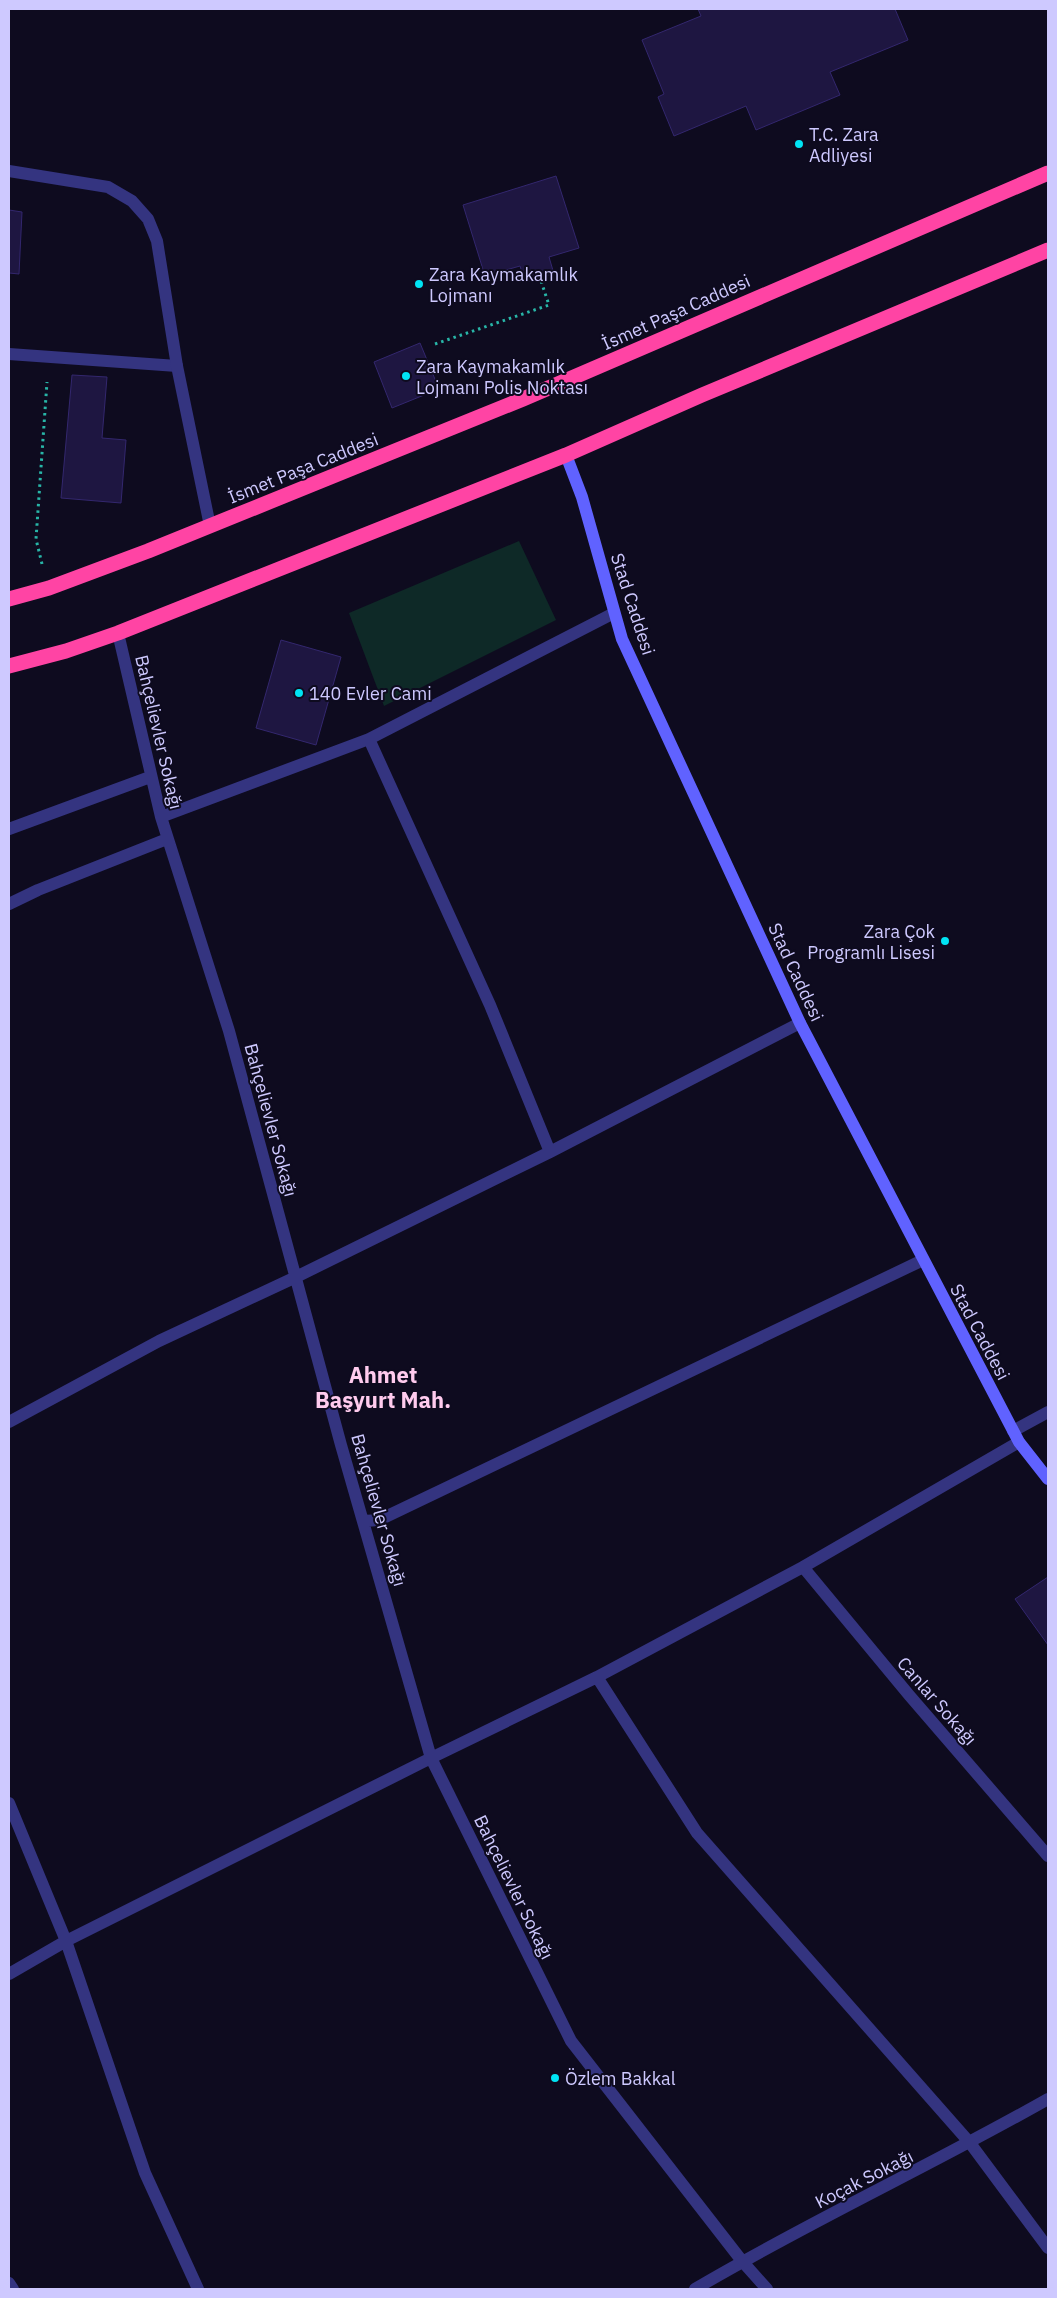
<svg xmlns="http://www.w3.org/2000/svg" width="1057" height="2298" font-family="'IBM Plex Sans',sans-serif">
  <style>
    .green { fill: #0e2927 }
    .building { fill: #1e1641; stroke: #33276e }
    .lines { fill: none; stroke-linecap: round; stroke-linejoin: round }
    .path { stroke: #28b5a7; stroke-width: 3; stroke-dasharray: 2.5 4; stroke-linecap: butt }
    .lane { stroke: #343480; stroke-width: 12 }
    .street { stroke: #343480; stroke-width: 12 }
    .secondary { stroke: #6062ff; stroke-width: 12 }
    .highway { stroke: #ff44a4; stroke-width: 15 }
    .poi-dot { fill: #00e4f4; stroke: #0e0b1f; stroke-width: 2 }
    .labels { text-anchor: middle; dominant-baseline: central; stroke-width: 4; stroke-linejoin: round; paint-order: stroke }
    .poi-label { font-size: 18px; fill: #cec9ff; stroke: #0e0b1f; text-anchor: start }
    .street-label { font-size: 18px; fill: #cec9ff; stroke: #0e0b1f }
    .district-label { font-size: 22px; font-weight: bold; fill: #ffcbee; stroke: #0e0b1f }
  </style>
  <rect width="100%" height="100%" fill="#0e0b1f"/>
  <path class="green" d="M519,541l37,79 -172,86 -35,-93z"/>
  <path class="building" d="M698,9h197l13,31 -78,32 10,23 -84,35 -10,-24 -72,30 -16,-39 6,-3 -22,-54 59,-24z
    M556,176l23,72 -30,9 5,17 -14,4 -15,4 -5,-16 -35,10 -22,-71z
    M9,210l13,2 -3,62 -10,-1z
    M420,343l19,46 -47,19 -18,-46z
    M72,375l35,2 -5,61 24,2 -5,63 -60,-5z
    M281,640l60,17 -25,88 -60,-17z
    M1048,1577v68l-33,-46z"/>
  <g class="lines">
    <path class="path" d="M435,344l114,-39 -9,-27
      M42,564l-6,-25 11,-157"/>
    <path class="lane" d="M9,354l168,12"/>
    <path class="street" d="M9,171l99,16 24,14 16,18 9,22 20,125 33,160
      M118,633l43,184 68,214 112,414 90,313 140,283 171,220 25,28
      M369,739l121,266 60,147
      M161,817l208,-78 245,-126
      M9,829l141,-52
      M9,904l29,-14 129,-51
      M9,1422l150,-81 137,-64 254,-125 250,-129
      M1013,1431l35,-19
      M364,1521l15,-1 544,-260
      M803,1567l106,128 139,161
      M597,1677l100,156 273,310 78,105
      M9,1803l57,138 79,232 53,116
      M9,1974l57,-33 365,-183 166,-81 206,-110 216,-125
      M9,2283l4,6
      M695,2289c115,-68 237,-124 353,-190"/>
    <path class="secondary" d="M566,455l16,42 40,142 178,384 219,419 29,37"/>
    <path class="highway" d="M9,599l40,-11 99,-37 375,-152 525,-226
      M9,666l57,-15 52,-18 448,-178 136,-60 346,-145"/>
  </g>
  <g class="poi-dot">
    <circle cx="799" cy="144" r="5"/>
    <circle cx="419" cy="284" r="5"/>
    <circle cx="406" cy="376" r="5"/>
    <circle cx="299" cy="693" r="5"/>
    <circle cx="945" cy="941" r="5"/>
    <circle cx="555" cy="2078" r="5"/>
  </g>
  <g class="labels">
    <g class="poi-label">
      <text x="809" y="134">T.C. Zara<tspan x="809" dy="21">Adliyesi</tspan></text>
      <text x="429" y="274">Zara Kaymakamlık<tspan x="429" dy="21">Lojmanı</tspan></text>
      <text x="416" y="366">Zara Kaymakamlık<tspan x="416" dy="21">Lojmanı Polis Noktası</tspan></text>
      <text x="309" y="693">140 Evler Cami</text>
      <text x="935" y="931" text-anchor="end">Zara Çok<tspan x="935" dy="21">Programlı Lisesi</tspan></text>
      <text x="565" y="2078">Özlem Bakkal</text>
    </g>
    <g class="street-label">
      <text transform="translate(676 312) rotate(-24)">İsmet Paşa Caddesi</text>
      <text transform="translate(303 468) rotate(-22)">İsmet Paşa Caddesi</text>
      <text transform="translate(633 604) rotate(72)">Stad Caddesi</text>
      <text transform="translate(159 732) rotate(77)">Bahçelievler Sokağı</text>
      <text transform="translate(796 972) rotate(65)">Stad Caddesi</text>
      <text transform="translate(271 1120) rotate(75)">Bahçelievler Sokağı</text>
      <text transform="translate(980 1332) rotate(62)">Stad Caddesi</text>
      <text transform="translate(379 1510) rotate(74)">Bahçelievler Sokağı</text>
      <text transform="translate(937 1701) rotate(49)">Canlar Sokağı</text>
      <text transform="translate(514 1887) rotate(64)">Bahçelievler Sokağı</text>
      <text transform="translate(864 2179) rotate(-27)">Koçak Sokağı</text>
    </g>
    <g class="district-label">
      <text x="383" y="1374">Ahmet<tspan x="383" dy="25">Başyurt Mah.</tspan></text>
    </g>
  </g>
  <rect width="1057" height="2298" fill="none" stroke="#cec9ff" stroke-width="20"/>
</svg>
